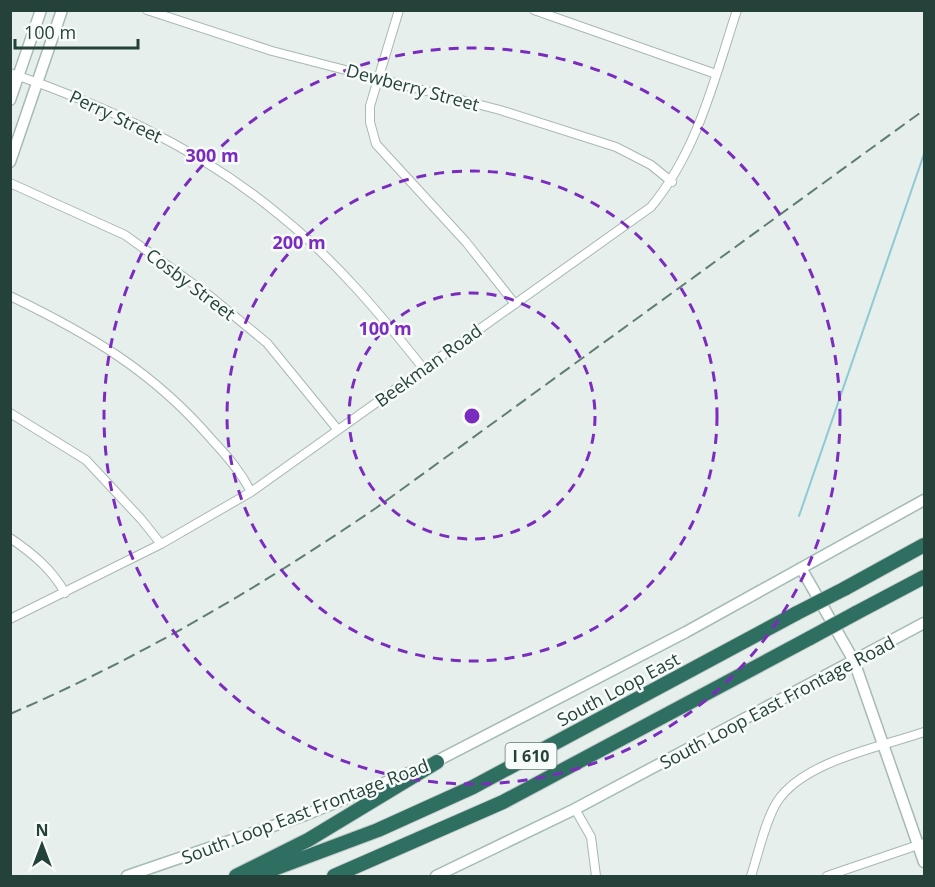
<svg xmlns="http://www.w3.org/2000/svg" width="935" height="887" font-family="'Open Sans',sans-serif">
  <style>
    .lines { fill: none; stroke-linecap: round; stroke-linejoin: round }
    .stream { stroke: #8ec9d4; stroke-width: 2 }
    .street-casing { stroke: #a8b8b2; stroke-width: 10 }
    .secondary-casing { stroke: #a4bbb3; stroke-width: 13 }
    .highway-casing { stroke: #c2cac8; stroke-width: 16 }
    .street { stroke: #fff; stroke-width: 8 }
    .secondary { stroke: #fff; stroke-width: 10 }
    .highway { stroke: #2f6f62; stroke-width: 14 }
    .rail { stroke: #5f7d75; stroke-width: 2; stroke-dasharray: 12 6; stroke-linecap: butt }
    .highway-bridge-casing { stroke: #c2cac8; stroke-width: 16; stroke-linecap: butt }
    .highway-bridge { stroke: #2f6f62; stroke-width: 14 }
    .ring { fill: none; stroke: #7b2cbf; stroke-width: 3; stroke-dasharray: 10 8 }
    .labels { text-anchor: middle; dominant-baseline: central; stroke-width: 5; stroke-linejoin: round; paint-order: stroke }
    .shield { fill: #f7fbf9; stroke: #637a73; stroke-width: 1.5 }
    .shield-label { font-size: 16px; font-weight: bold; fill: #24423a }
    .street-label { font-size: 18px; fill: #24423a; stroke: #f7fbf9 }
    .centre { fill: #7b2cbf; stroke: #f7fbf9; stroke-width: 3 }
    .ring-label { font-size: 18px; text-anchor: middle; font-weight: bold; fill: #7b2cbf; stroke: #f7fbf9; stroke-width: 5; stroke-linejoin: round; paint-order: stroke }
  </style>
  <rect width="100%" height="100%" fill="#e6efeb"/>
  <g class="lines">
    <path class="stream" d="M799,516l125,-362"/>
    <defs>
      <path id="street" d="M147,10l125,41 228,59 116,37 35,18 21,17
        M399,10l-29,96v16l6,22 90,98 49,62
        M534,10l182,64
        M10,73c98,33 194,78 273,145 53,43 98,97 140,150
        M10,183l115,52 85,61 57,47 71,87
        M10,296c81,39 144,76 203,145 15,16 28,31 38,51
        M10,413l76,47 55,59 20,25
        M10,538c22,15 42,31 55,55
        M10,619l151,-75 90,-52 400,-285c47,-57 63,-127 86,-197
        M575,809l16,28 5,39
        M751,876c7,-21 14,-55 26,-74 26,-41 104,-55 147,-70
        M827,876l97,-33"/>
      <path id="secondary" d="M10,100l31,-90
        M10,162l52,-152
        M801,568l53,93 70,201
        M431,764l255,-132 238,-132
        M127,876l178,-61 106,-43
        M436,876l139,-67 349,-186"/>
      <path id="highway" d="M844,589l80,-44
        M856,613l68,-36
        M236,876l72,-36 129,-78
        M255,876l123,-46 95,-43 324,-174
        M334,876l169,-74 307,-164"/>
    </defs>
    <use href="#street" class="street-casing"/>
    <use href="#secondary" class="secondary-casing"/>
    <use href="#highway" class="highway-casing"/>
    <use href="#street" class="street"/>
    <use href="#secondary" class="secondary"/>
    <use href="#highway" class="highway"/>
    <path class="rail" d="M10,714c130,-56 250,-127 366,-206l548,-398"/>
    <defs>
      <path id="highway-bridge" d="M797,613l47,-24
        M810,638l46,-25"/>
    </defs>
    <use href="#highway-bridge" class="highway-bridge-casing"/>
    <use href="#highway-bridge" class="highway-bridge"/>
  </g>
  <g class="ring">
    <circle cx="472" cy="416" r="123"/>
    <circle cx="472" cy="416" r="245"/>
    <circle cx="472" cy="416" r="368"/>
  </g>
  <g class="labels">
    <rect class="shield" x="505.5" y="743" width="51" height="26" rx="4.5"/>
    <g class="shield-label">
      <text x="531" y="756">I 610</text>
    </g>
    <g class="street-label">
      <text transform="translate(413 87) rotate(15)">Dewberry Street</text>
      <text transform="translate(116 116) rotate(25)">Perry Street</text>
      <text transform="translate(191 284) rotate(37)">Cosby Street</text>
      <text transform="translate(428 365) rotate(-36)">Beekman Road</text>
      <text transform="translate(618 689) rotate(-28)">South Loop East</text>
      <text transform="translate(777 702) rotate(-28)">South Loop East Frontage Road</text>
      <text transform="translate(305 811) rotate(-21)">South Loop East Frontage Road</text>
    </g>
  </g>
  <circle cx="472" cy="416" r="9" class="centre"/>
  <g class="ring-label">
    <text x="212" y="162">300 m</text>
    <text x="299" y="249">200 m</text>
    <text x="385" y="335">100 m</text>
  </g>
  <rect width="935" height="887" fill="none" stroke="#24423a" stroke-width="24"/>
  <g transform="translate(42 845)" stroke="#f7fbf9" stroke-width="4.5" paint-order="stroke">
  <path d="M0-4.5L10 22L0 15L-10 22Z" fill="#24423a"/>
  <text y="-9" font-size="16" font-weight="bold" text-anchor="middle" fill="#24423a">N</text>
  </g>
  <path d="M15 39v9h123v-9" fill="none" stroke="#24423a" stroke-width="3"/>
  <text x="24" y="39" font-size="18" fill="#24423a" stroke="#f7fbf9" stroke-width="4.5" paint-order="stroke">100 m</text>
</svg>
